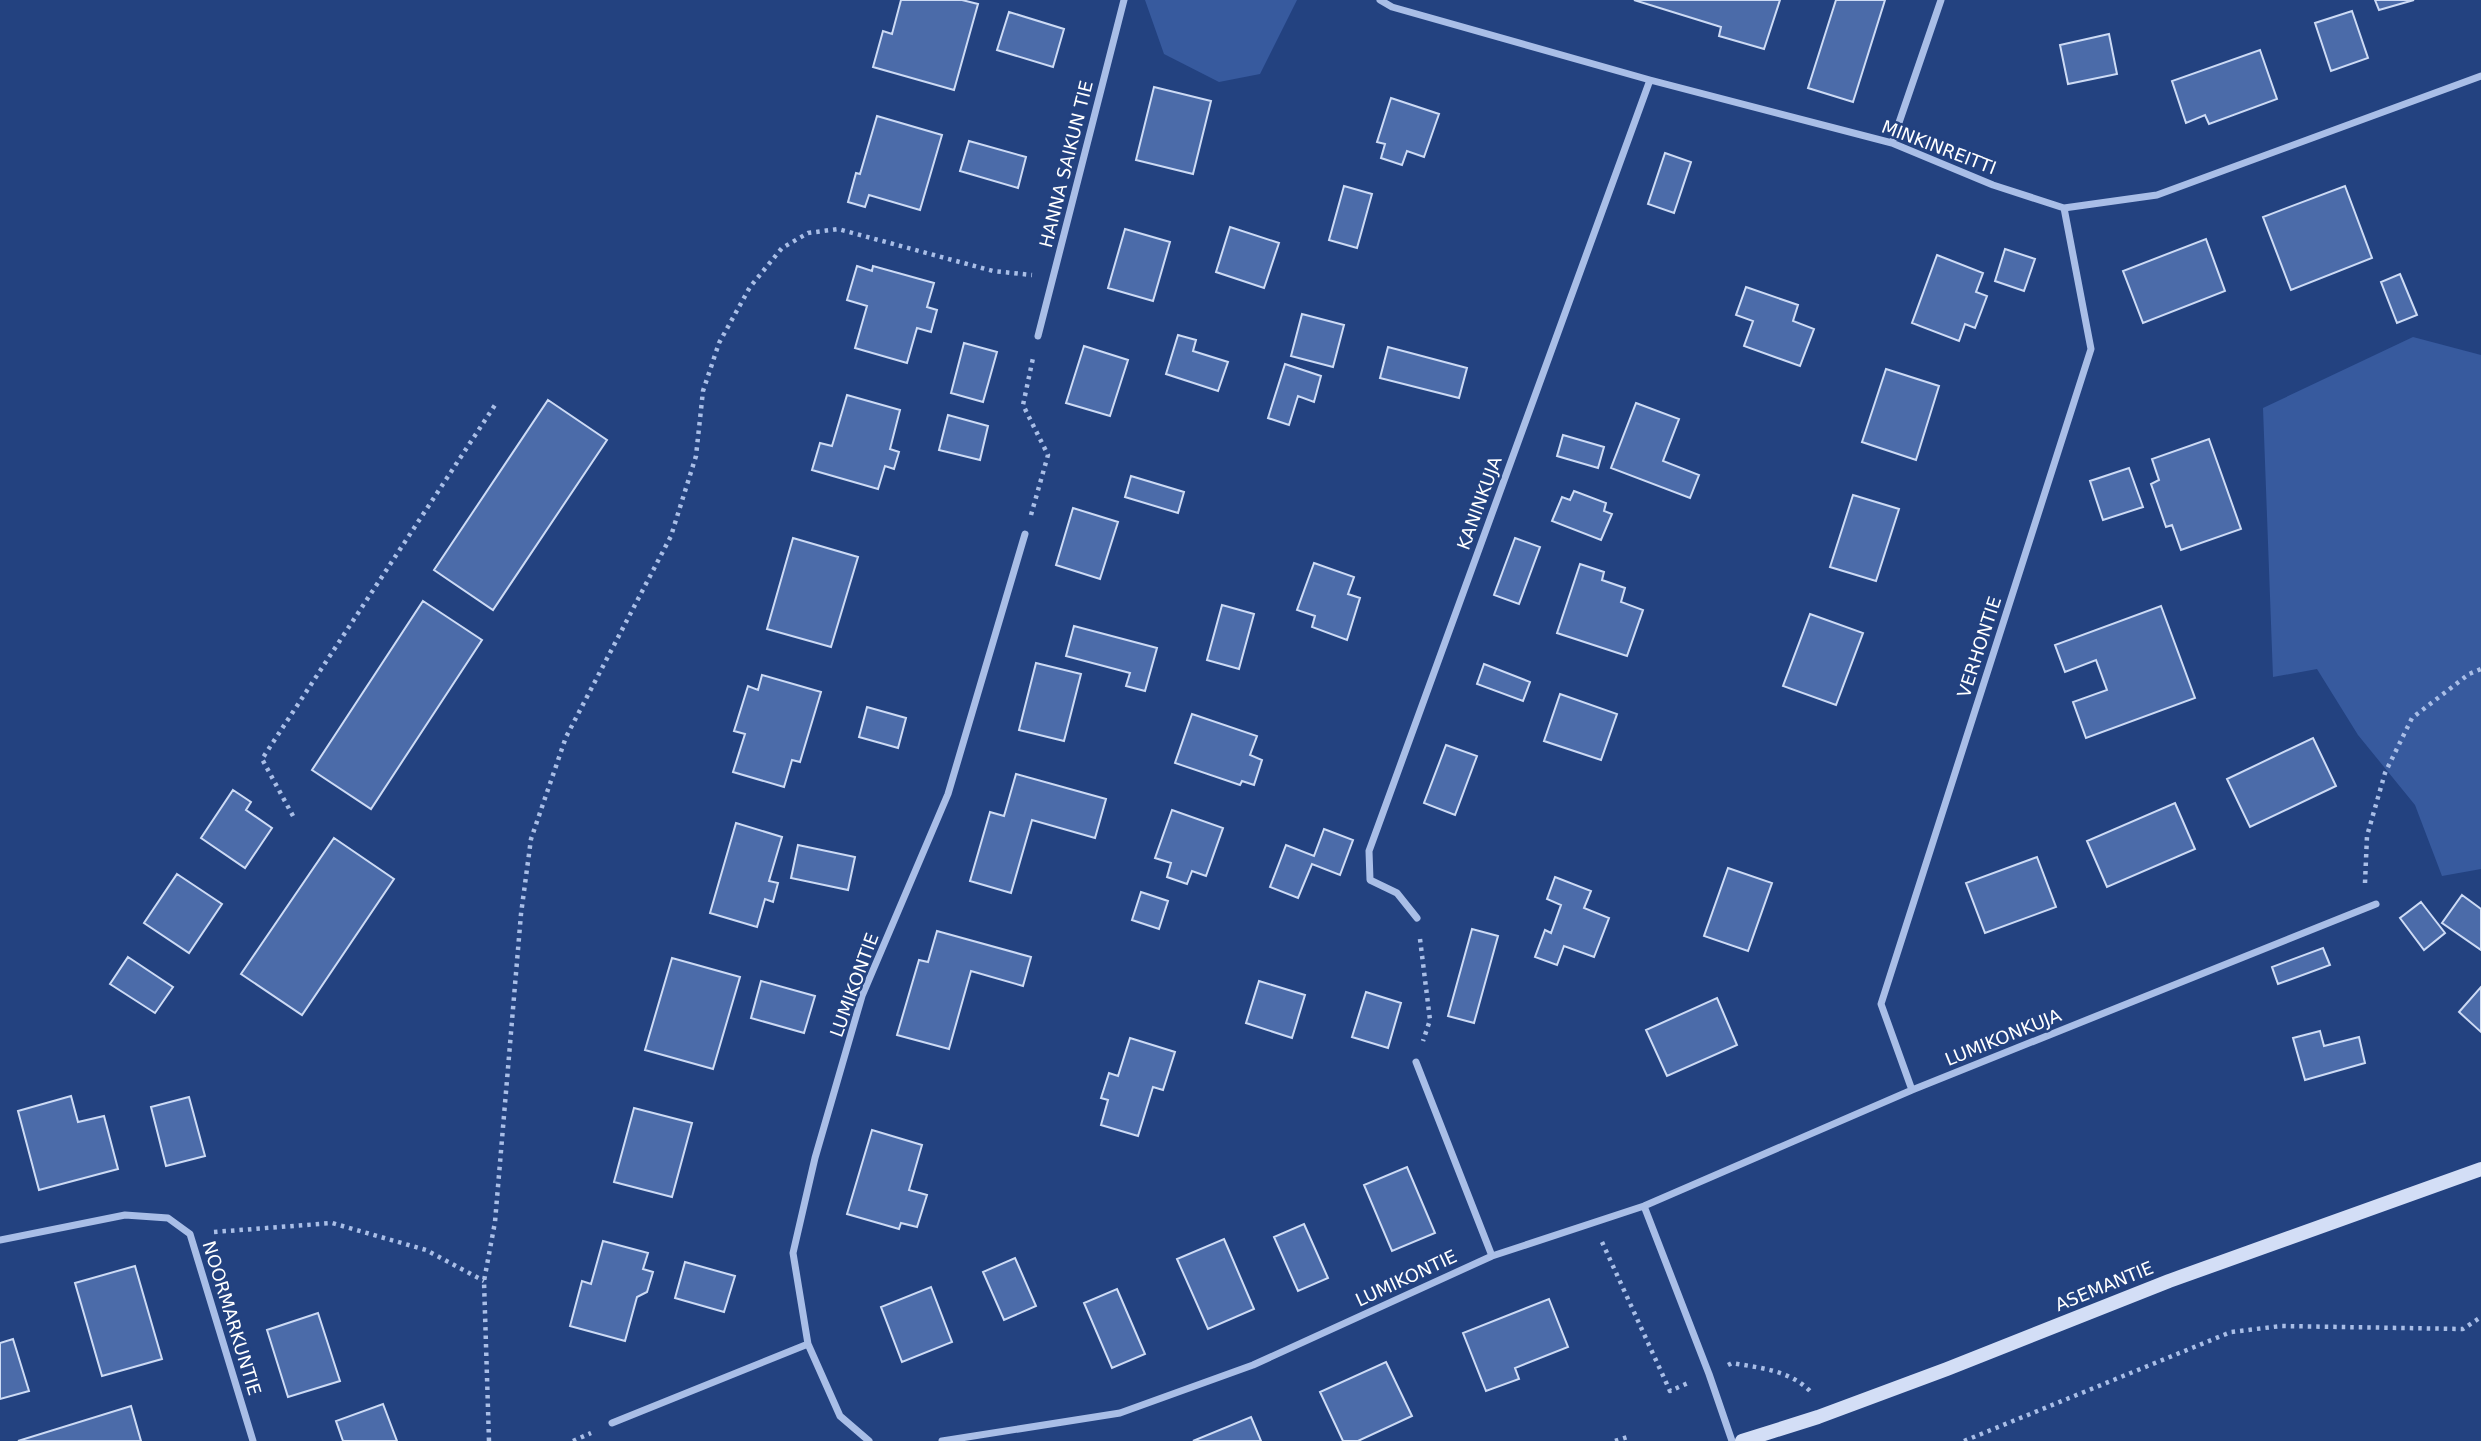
<svg xmlns="http://www.w3.org/2000/svg" width="2481" height="1441" font-family="'DejaVu Sans',sans-serif">
  <style>
    .green { fill: #375a9e }
    .building { fill: #4b6ba9; stroke: #cddbf5; stroke-width: 2 }
    .lines { fill: none; stroke-linecap: round; stroke-linejoin: round }
    .path { stroke: #a9bee7; stroke-width: 4.5; stroke-dasharray: 3.5 5; stroke-linecap: butt }
    .minor { stroke: #a9bee7; stroke-width: 7 }
    .secondary { stroke: #d3def6; stroke-width: 14 }
    .labels { text-anchor: middle; dominant-baseline: central; stroke-width: 5; stroke-linejoin: round; paint-order: stroke }
    .street-label { font-size: 18px; fill: #fff; stroke: #234280 }
  </style>
  <rect width="100%" height="100%" fill="#234280"/>
  <path class="green" d="M1145,0h152l-37,74 -41,8 -55,-28z
    M2413,337l68,18v514l-39,7 -27,-71 -57,-70 -41,-66 -44,8 -10,-269z"/>
  <path class="building" d="M901,0h61l16,4 -24,86 -81,-23 10,-36 9,3z
    M1634,0h146l-16,49 -45,-13 2,-9z
    M1836,0h49l-32,102 -45,-14z
    M2375,0h39l-35,10z
    M2352,11l16,47 -37,13 -16,-48z
    M1009,12l55,17 -11,38 -56,-17z
    M2109,34l8,40 -49,10 -8,-39z
    M2260,50l17,49 -68,25 -4,-9 -19,8 -14,-42z
    M1154,87l57,14 -18,73 -57,-14z
    M1391,98l48,16 -15,43 -17,-6 -5,14 -21,-7 4,-14 -8,-2z
    M877,116l65,19 -22,75 -51,-15 -4,12 -17,-5 8,-29 4,1z
    M969,141l57,16 -8,31 -58,-17z
    M1665,153l26,9 -17,51 -26,-9z
    M1344,186l28,8 -15,54 -28,-8z
    M2345,186l27,72 -81,32 -28,-73z
    M1230,227l49,16 -15,45 -48,-16z
    M1125,229l45,13 -17,59 -45,-13z
    M2206,239l19,52 -82,32 -20,-52z
    M2005,249l30,10 -11,32 -29,-10z
    M1937,255l46,18 -7,19 11,4 -12,32 -10,-4 -6,17 -47,-18z
    M857,266l15,5 1,-5 61,17 -7,24 10,3 -6,22 -14,-4 -10,35 -52,-15 12,-42 -20,-6z
    M2400,274l17,41 -20,8 -16,-41z
    M1746,287l52,18 -5,16 21,8 -14,37 -56,-20 9,-25 -17,-6z
    M1302,314l42,11 -11,42 -42,-11z
    M1178,335l18,5 -3,11 35,11 -10,29 -52,-17z
    M964,343l33,9 -14,50 -32,-9z
    M1084,346l44,14 -18,56 -44,-13z
    M1388,347l79,21 -8,30 -79,-20z
    M1285,364l36,12 -7,26 -16,-6 -9,29 -21,-7z
    M1886,369l53,17 -23,74 -54,-18z
    M847,395l53,15 -10,39 9,3 -5,17 -9,-3 -7,23 -66,-19 8,-27 12,3z
    M548,400l59,40 -114,170 -59,-40z
    M1636,403l43,16 -16,42 36,14 -9,23 -79,-30z
    M948,415l40,11 -8,34 -41,-10z
    M1563,435l41,12 -6,21 -41,-12z
    M2209,439l32,90 -60,21 -9,-25 -6,2 -15,-43 8,-4 -7,-21z
    M2129,468l14,39 -40,13 -13,-39z
    M1131,476l53,16 -6,21 -53,-16z
    M1574,491l32,12 -2,8 8,3 -11,26 -49,-19 10,-24 8,3z
    M1853,495l46,14 -23,72 -46,-14z
    M1073,508l45,14 -18,57 -44,-14z
    M793,538l65,19 -27,90 -64,-18z
    M1515,538l25,9 -21,57 -25,-9z
    M1314,563l40,14 -6,17 12,4 -13,42 -35,-13 3,-11 -18,-6z
    M1580,564l24,8 -2,8 23,8 -4,14 22,8 -16,46 -70,-23z
    M423,601l59,39 -111,169 -59,-39z
    M1222,605l32,9 -15,55 -32,-9z
    M2161,606l34,92 -109,40 -13,-36 34,-12 -11,-30 -31,12 -10,-27z
    M1810,614l53,19 -27,72 -53,-19z
    M1074,626l83,22 -12,43 -19,-5 4,-13 -64,-17z
    M1036,663l45,11 -17,67 -45,-11z
    M1484,664l46,18 -7,19 -46,-17z
    M762,675l59,17 -21,70 -8,-2 -8,27 -51,-15 12,-38 -11,-3 14,-45 10,4z
    M1560,694l57,20 -16,46 -57,-19z
    M867,707l39,11 -8,30 -39,-11z
    M1192,714l65,22 -7,19 12,5 -8,25 -12,-4 -2,4 -65,-22z
    M2313,738l23,48 -86,41 -23,-48z
    M1446,745l31,11 -22,59 -31,-12z
    M1016,774l90,25 -11,39 -63,-18 -21,73 -41,-12 20,-69 14,4z
    M233,790l18,12 -5,8 26,18 -27,40 -44,-30z
    M2175,803l20,46 -88,38 -20,-46z
    M1172,810l51,18 -17,48 -14,-5 -5,13 -20,-7 4,-14 -16,-5z
    M736,823l46,14 -13,44 9,2 -5,19 -8,-3 -8,28 -47,-14z
    M1324,829l29,11 -13,35 -28,-11 -14,34 -28,-11 16,-42 28,11z
    M334,838l60,41 -92,136 -61,-41z
    M798,845l57,12 -7,33 -57,-12z
    M2037,857l19,50 -71,26 -19,-50z
    M1728,868l44,15 -24,68 -44,-15z
    M177,874l45,30 -33,49 -45,-30z
    M1555,877l36,14 -7,17 25,10 -15,39 -30,-11 -7,19 -22,-8 10,-27 6,3 10,-28 -14,-6z
    M1141,892l27,9 -9,28 -27,-9z
    M2462,895l19,14v41l-39,-27z
    M2421,902l24,31 -21,17 -24,-32z
    M1472,929l26,7 -24,87 -26,-7z
    M937,931l94,26 -8,29 -52,-15 -22,78 -52,-14 22,-75 9,2z
    M2323,948l7,17 -52,19 -6,-17z
    M128,957l45,30 -18,26 -45,-29z
    M672,958l68,19 -27,92 -68,-19z
    M761,981l54,15 -11,37 -53,-15z
    M1259,981l46,14 -13,43 -46,-15z
    M2481,987v45l-22,-20z
    M1366,992l35,11 -13,45 -36,-11z
    M1717,998l20,47 -70,31 -21,-46z
    M2320,1031l4,15 35,-9 6,26 -60,17 -12,-42z
    M1130,1038l45,14 -12,38 -10,-3 -15,49 -37,-11 7,-25 -7,-2 8,-25 9,3z
    M71,1096l7,26 26,-6 14,53 -79,21 -21,-79z
    M189,1097l16,59 -39,10 -15,-59z
    M634,1108l58,15 -20,74 -58,-15z
    M872,1130l50,15 -13,45 18,5 -10,32 -16,-4 -2,6 -52,-15z
    M1407,1167l28,66 -43,18 -28,-66z
    M1304,1224l24,54 -30,13 -24,-54z
    M1224,1239l30,70 -46,20 -31,-70z
    M603,1241l45,12 -5,16 10,3 -6,20 -10,5 -12,44 -55,-15 12,-45 9,3z
    M1015,1258l21,48 -32,14 -21,-48z
    M685,1262l50,14 -11,36 -49,-14z
    M135,1266l27,93 -60,17 -27,-93z
    M931,1287l21,55 -50,20 -21,-55z
    M1117,1289l28,65 -33,14 -28,-65z
    M1549,1299l19,48 -53,21 4,11 -33,12 -23,-58z
    M318,1313l22,68 -52,16 -21,-67z
    M13,1339l16,52 -29,8v-56z
    M1386,1362l26,54 -54,25h-15l-23,-49z
    M383,1404l14,37h-54l-7,-20z
    M131,1406l10,35h-123z
    M1251,1417l10,24h-68z"/>
  <g class="lines">
    <path class="path" d="M1031,515l17,-60 -25,-50 10,-47
      M293,816l-31,-57 235,-357
      M2365,883l2,-47 18,-63 27,-55 57,-44 12,-5
      M1420,939l10,81 -7,21
      M214,1232l118,-9 94,27 58,31
      M1602,1242l68,149 18,-8
      M1728,1365l4,-2c28,5 57,7 78,28
      M489,1441l-5,-160 11,-59 26,-308 10,-75 35,-102 105,-201 25,-80 7,-65 16,-48 31,-56 32,-39 26,-15 30,-4 155,42 39,4
      M573,1441l18,-8
      M1615,1441l16,-5
      M1964,1441l267,-109 50,-6 182,3 18,-12"/>
    <path class="minor" d="M1380,0l12,7 258,73 242,63 101,42 71,23 93,-13 324,-119
      M1892,143l49,-143
      M1038,336l86,-336
      M1417,918l-20,-25 -27,-13 -1,-29 281,-771
      M1416,1062l76,194
      M1912,1090l-31,-86 210,-655 -27,-141
      M1644,1206l65,168 23,67
      M0,1240l125,-25 43,3 22,16 63,207
      M612,1423l196,-79
      M869,1441l-29,-25 -32,-72 -15,-91 22,-95 47,-162 86,-202 77,-260
      M942,1441l178,-28 133,-48 239,-109 152,-50 268,-116 464,-186"/>
    <path class="secondary" d="M1742,1441l76,-24 129,-48 222,-88 312,-112"/>
  </g>
  <g class="labels">
    <g class="street-label">
      <text transform="translate(1939 147) rotate(21)">MINKINREITTI</text>
      <text transform="translate(1066 164) rotate(-76)">HANNA SAIKUN TIE</text>
      <text transform="translate(1479 503) rotate(-70)">KANINKUJA</text>
      <text transform="translate(1979 647) rotate(-72)">VERHONTIE</text>
      <text transform="translate(854 985) rotate(-70)">LUMIKONTIE</text>
      <text transform="translate(2003 1037) rotate(-22)">LUMIKONKUJA</text>
      <text transform="translate(1406 1278) rotate(-25)">LUMIKONTIE</text>
      <text transform="translate(2104 1286) rotate(-22)">ASEMANTIE</text>
      <text transform="translate(232 1318) rotate(73)">NOORMARKUNTIE</text>
    </g>
  </g>
</svg>
